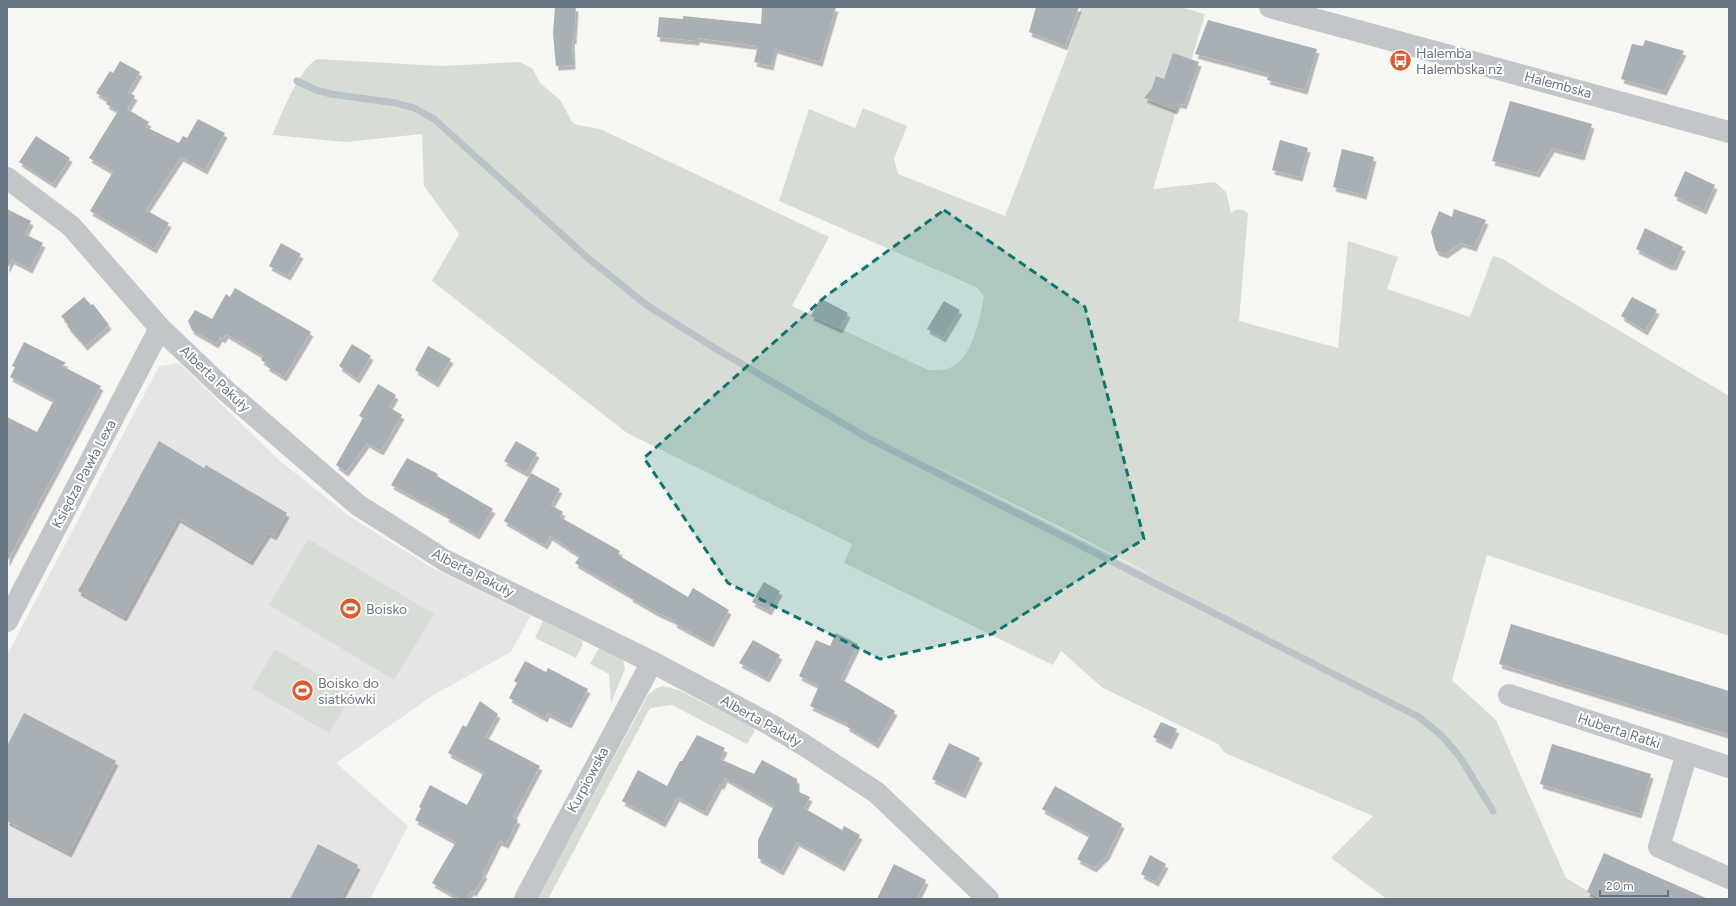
<svg xmlns="http://www.w3.org/2000/svg" width="1736" height="906" font-family="Figtree,sans-serif">
  <style>
    .built { fill: #e4e5e4 }
    .green { fill: #d7ddd4; fill-rule: evenodd }
    .lines { fill: none; stroke-linecap: round; stroke-linejoin: round }
    .stream { stroke: #bac4c8; stroke-width: 7 }
    .building { fill: #a9b0b5; filter: url(#shadow) }
    .minor { stroke: #c2c6c9; stroke-width: 22 }
    .tertiary { stroke: #c2c6c9; stroke-width: 22 }
    .marked { fill: #0f766e; fill-opacity: 0.2; stroke: #0f766e; stroke-width: 3; stroke-dasharray: 8 5; stroke-linejoin: round }
    .labels { text-anchor: middle; dominant-baseline: central; stroke-width: 4; stroke-linejoin: round; paint-order: stroke }
    .poi-label { font-size: 14px; fill: #677582; stroke: #fff; text-anchor: start }
    .street-label { font-size: 14px; fill: #677582; stroke: #fff }
  </style>
  <defs>
    <filter id="shadow"><feDropShadow dx="2.5" dy="4.5" stdDeviation="0" flood-color="#0004"/></filter>
  </defs>
  <rect width="100%" height="100%" fill="#f6f6f3"/>
  <path class="built" d="M179,363l100,97 70,56 80,50 102,49 -20,37 -76,42 -99,69 72,63 -38,73h-363v-244l152,-289z"/>
  <path class="green" d="M1081,7h98l26,7 -52,175 62,-7 11,10 5,21c6,-4 9,-5 17,0l-9,108 99,27 10,-107 50,16 -11,32 83,28 23,-61 10,3 45,29 181,108v240l-242,-81 -35,125 44,40 70,158 35,21h-214l-56,-41 42,-42 -148,-63 -7,-9 -115,-56 -42,-37 -8,14 -209,-102 8,-19 -225,-111 -195,-152 27,-47 -35,-48 -2,-52 -76,8 -74,-7c11,-22 25,-64 45,-76l124,7 79,-4 13,7 7,14 21,18 11,21 5,3 23,4 229,108 -37,69 136,64c6,0 13,1 19,-1 25,-7 33,-51 37,-73l-8,-9 -197,-86 30,-92 46,19 8,-20 44,18 -13,33 4,15 107,42 67,-175zM923,460l138,67 87,46h-1z
    M308,539l126,75 -40,66 -125,-75z
    M543,621l38,19 2,4 -7,14 -41,-20z
    M599,648l24,12 2,9 -14,34 -2,-29 -19,-10z
    M275,649l77,46 -23,38 -77,-45z
    M663,686l16,4 72,37 4,4 -8,13 -75,-39 -22,3 -102,191h-11l111,-204 7,-6z"/>
  <g class="lines">
    <path class="stream" d="M297,81l19,9 15,4 65,9 18,5 20,11 154,139 60,48 65,41 153,90 553,280 23,19 18,21 33,54"/>
  </g>
  <path class="building" d="M555,7h21l-2,33 -2,-1 1,26 -17,1 -3,-32z
    M762,7h74l-16,55 -45,-13 -4,17 -17,-4 4,-16 -61,-8v3l-40,-4 2,-20 24,2v-3l78,8z
    M1036,7h43l-14,39 -36,-14z
    M1208,20l109,29 -12,41 -38,-10 2,-6 -74,-20z
    M1645,40l39,11 -20,40 -43,-12 11,-35 11,2z
    M1173,53l26,9 -15,43 -6,-2 -3,7 -31,-12 8,-10 4,-12 8,3z
    M120,61l20,11 -12,20 7,4 -8,13 22,13 -3,5 33,16 4,-7 4,2 11,-19 27,14 -20,37 -24,-13 -35,53 23,13 -15,26 -64,-38 23,-39 -24,-14 29,-47 -12,-7 2,-4 -12,-7 14,-22 3,2z
    M1510,101l82,23 -10,32 -30,-8 -15,25 -45,-12z
    M36,136l34,22 -17,26 -34,-22z
    M1280,140l28,8 -8,29 -28,-7z
    M1342,149l32,8 -10,38 -31,-8z
    M1685,171l30,14 -11,25 -30,-14z
    M7,209l24,12 -6,13 18,9 -13,26 -18,-9 2,-5 -7,14z
    M1454,209l32,11 -12,27 -13,-4 -16,11 -9,-3 -5,-19 8,-21 13,6z
    M1645,228l38,19 -9,19 -4,-1v1l-34,-17z
    M281,243l20,11 -13,22 -19,-10z
    M235,288l76,44 -27,45 -18,-11 2,-2 -7,-4 2,-4 -37,-22 -3,5 -3,-2 -4,7 -24,-14 -4,-9 7,-11 17,9 14,-25 4,3z
    M84,297l7,8 2,-1 16,21 -24,21 -18,-20 2,-1 -8,-9z
    M1632,297l25,13 -12,21 -24,-15z
    M820,298l28,15 -8,16 -29,-13z
    M944,301l16,9 -17,28 -16,-9z
    M24,342l42,21 -4,3 39,20 -94,176v-145l30,15 17,-32 -44,-23 5,-10 -3,-1z
    M352,344l19,12 -14,23 -18,-13z
    M428,346l23,13 -15,24 -21,-13z
    M378,384l18,11 -7,12 13,8 -21,36 -14,-8 -21,29 -10,-7 27,-47 -4,-2z
    M159,441l45,27 2,-3 81,48 -13,23 -6,-3 -18,28 -72,-43 -54,99 -46,-26z
    M516,441l21,12 -11,20 -22,-12z
    M407,458l31,16 -1,2 56,33 -16,26 -31,-18 1,-2 -56,-30z
    M531,473l29,16 -9,16 12,7 -3,5 60,34 -2,4 70,42 5,-9 36,22 -18,33 -37,-20 1,-2 -21,-10 -24,-14 1,-1 -56,-33 5,-7 -30,-20 -5,9 -41,-24z
    M764,582l16,9 -11,20 -17,-9z
    M1511,624l218,67v44l-230,-71z
    M836,633l22,11 -17,35 54,32 -19,33 -30,-18 2,-2 -38,-18 9,-20 -20,-10 17,-36 14,6z
    M753,640l27,15 -13,23 -28,-15z
    M525,661l21,11 2,-4 40,21 -19,35 -22,-11 -2,5 -36,-20 8,-15 -3,-2z
    M480,701l18,13 -13,23 55,29 -27,51 5,3 -12,24 -7,-3 -16,32 2,1 -11,18 -3,-1 -5,8h-6l-28,-16 24,-41 -41,-22 6,-12 -2,-1 11,-22 37,20 17,-33 -36,-19 15,-28 3,2z
    M24,713l92,48 -47,92 -62,-32v-75z
    M1161,722l16,7 -8,16 -16,-8z
    M697,735l28,13 -5,11 34,15 8,-14 35,19v12l13,6 -6,11 38,22 2,-4 16,9 -18,32 -45,-25 -16,29 -23,-13v-18l16,-34 -49,-28 -3,7 -2,-1 -15,28 -28,-15 -14,26 -41,-22 16,-31 29,16 13,-25h2z
    M949,743l31,15 -17,36 -31,-15z
    M1552,744l99,30 -12,40 -99,-30z
    M1055,786l67,38 -15,31 -13,13 -17,-9 13,-24 -48,-26z
    M318,844l40,21 -18,34h-50z
    M1604,853l22,10 82,36h-104l-17,-7z
    M1150,855l16,9 -10,18 -15,-8z
    M894,864l32,16 -9,19h-40z"/>
  <g class="lines">
    <path class="minor" d="M7,178l64,48 89,102 65,62 133,115 88,56 206,101 119,63 33,20 73,48 111,106
      M7,621l153,-293
      M1509,695l220,72
      M1687,753l-28,94 70,31
      M525,899l127,-237"/>
    <path class="tertiary" d="M1270,7l459,125"/>
  </g>
  <path class="marked" d="M944,210l141,97 59,232 -152,95 -112,25 -152,-76 -84,-125 182,-162z"/>
  <defs>
    <symbol id="bus-disc" viewBox="-11 -11 22 22"><circle r="9.5" fill="#d95d30" stroke="#fff"/><path d="M-5-6H5V4H4V6H2V4H-2V6H-4V4H-5ZM-3.5-4V0h7V-4ZM-3.5 1.2v1.5H-2V1.2ZM2 1.2v1.5H3.5V1.2Z" fill="#fff"/></symbol>
    <symbol id="stadium-disc" viewBox="-11 -11 22 22"><circle r="9.5" fill="#d95d30" stroke="#fff"/><path d="M0-5a6.5 5 0 1 0 0 10a6.5 5 0 1 0 0-10ZM-3.5-1.8h7v3.6h-7Z" fill="#fff"/></symbol>
  </defs>
  <g fill-rule="evenodd">
    <use href="#bus-disc" x="1388" y="48" width="25" height="25"/>
    <use href="#stadium-disc" x="338" y="596" width="25" height="25"/>
    <use href="#stadium-disc" x="290" y="678" width="25" height="25"/>
  </g>
  <g class="labels">
    <g class="poi-label">
      <text x="1416" y="53">Halemba<tspan x="1416" dy="16">Halembska nż</tspan></text>
      <text x="366" y="609">Boisko</text>
      <text x="318" y="683">Boisko do<tspan x="318" dy="16">siatkówki</tspan></text>
    </g>
    <g class="street-label">
      <text transform="translate(1558 85) rotate(15)">Halembska</text>
      <text transform="translate(215 379) rotate(43)">Alberta Pakuły</text>
      <text transform="translate(84 474) rotate(-62)">Księdza Pawła Lexa</text>
      <text transform="translate(473 573) rotate(27)">Alberta Pakuły</text>
      <text transform="translate(761 721) rotate(29)">Alberta Pakuły</text>
      <text transform="translate(1619 731) rotate(18)">Huberta Ratki</text>
      <text transform="translate(588 780) rotate(-62)">Kurpiowska</text>
    </g>
  </g>
  <rect width="1736" height="906" fill="none" stroke="#677582" stroke-width="16"/>
  <path d="M1600 890v6h68v-6" fill="none" stroke="#677582" stroke-width="2"/>
  <text x="1606" y="890" font-size="12" fill="#677582" stroke="#ffffff" stroke-width="3" paint-order="stroke">20 m</text>
</svg>
